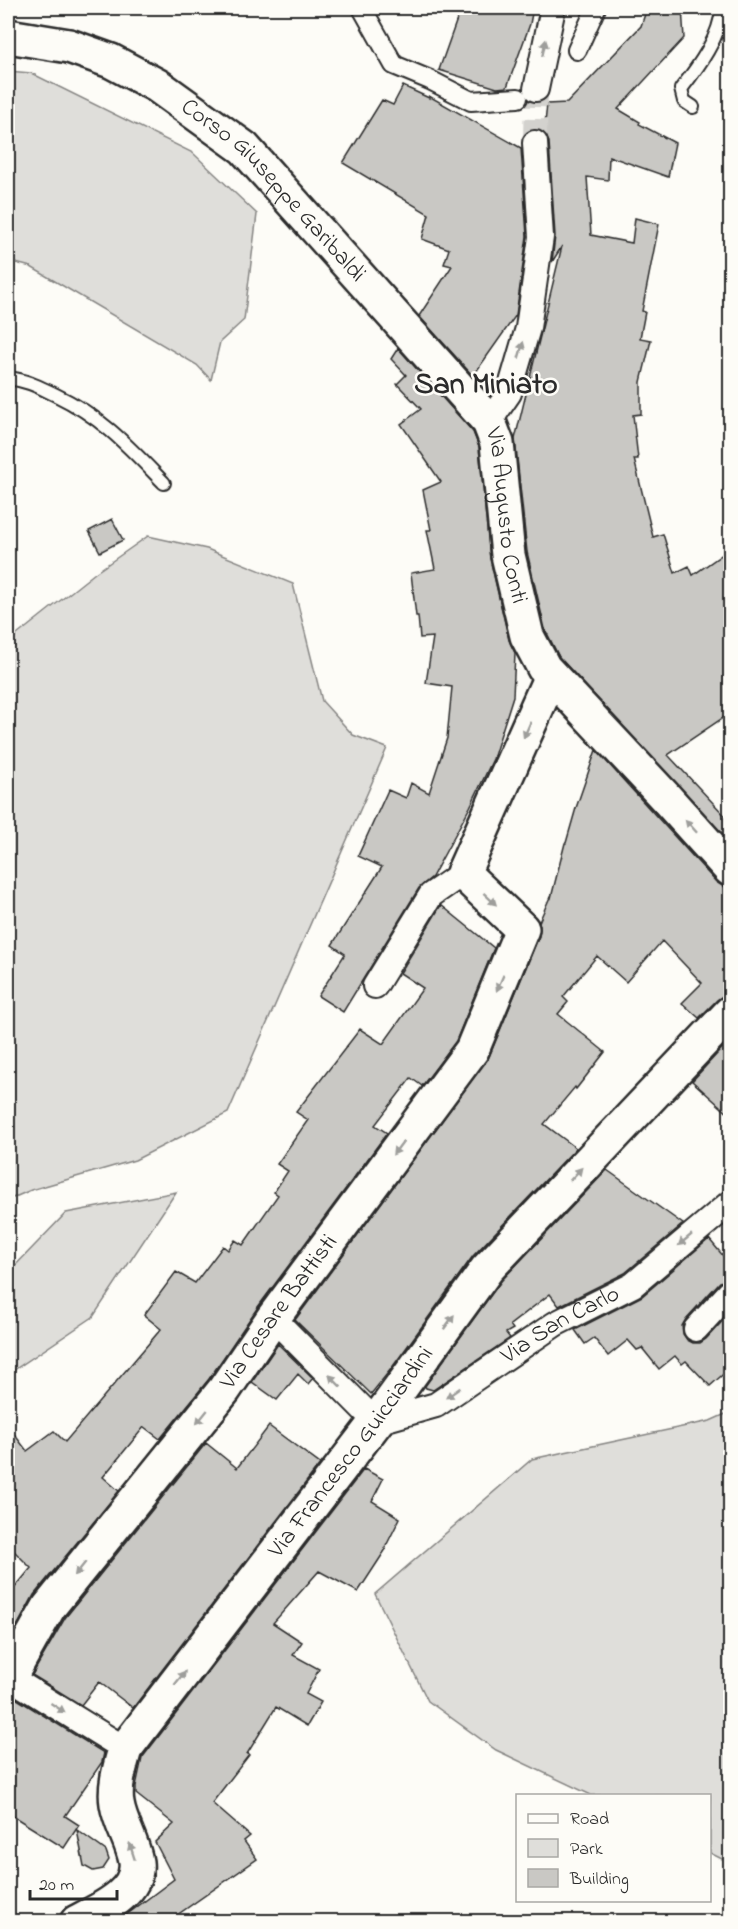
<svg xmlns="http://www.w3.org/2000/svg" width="738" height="1929" font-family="'Indie Flower',sans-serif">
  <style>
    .green { fill: #dfdeda; stroke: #858482; stroke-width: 1.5 }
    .building { fill: #c9c8c4; stroke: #2b2b2b; stroke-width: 1.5 }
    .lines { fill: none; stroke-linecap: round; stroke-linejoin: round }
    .minor-tunnel { stroke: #d3d2ce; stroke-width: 24; stroke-dasharray: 24 12; stroke-linecap: butt }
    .service-casing { stroke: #2b2b2b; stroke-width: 16 }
    .pedestrian-casing { stroke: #2b2b2b; stroke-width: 22 }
    .minor-casing { stroke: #2b2b2b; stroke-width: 28 }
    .secondary-casing { stroke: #2b2b2b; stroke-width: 38 }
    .service { stroke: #fdfcf7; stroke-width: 12 }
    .pedestrian { stroke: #fdfcf7; stroke-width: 18 }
    .minor { stroke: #fdfcf7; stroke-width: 24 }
    .secondary { stroke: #fdfcf7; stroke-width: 33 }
    .oneway { fill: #9e9e9b }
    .labels { text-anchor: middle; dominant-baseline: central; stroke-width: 5; stroke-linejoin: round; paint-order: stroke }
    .street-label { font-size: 24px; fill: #2b2b2b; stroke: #fdfcf7 }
    .district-label { font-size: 30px; font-weight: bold; fill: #2b2b2b; stroke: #fdfcf7 }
  </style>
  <rect width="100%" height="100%" fill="#fdfcf7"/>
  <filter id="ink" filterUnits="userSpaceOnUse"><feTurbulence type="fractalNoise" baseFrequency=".0167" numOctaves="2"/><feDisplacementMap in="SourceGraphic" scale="12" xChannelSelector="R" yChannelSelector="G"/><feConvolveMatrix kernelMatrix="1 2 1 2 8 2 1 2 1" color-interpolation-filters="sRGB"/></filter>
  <g filter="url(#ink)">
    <path class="green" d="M8,71l23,2 162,80 64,61 -13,106 -24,22 -9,38 -14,-15 -166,-98 -23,-6z
      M148,536l59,13 86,35 29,117 31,34 34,13 -159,365 -93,47 -104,30 -23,10v-558l87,-69z
      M176,1192l-83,125 -85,57v-101l58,-60z
      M730,1412v451l-20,-10v-57l-119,-1 -95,-45 -68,-49 -53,-107 157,-135 178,-38z"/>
    <path class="building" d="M461,8h72l-3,16 -23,63 -10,1 -58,-18z
      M647,8h35l2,30 -66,71 22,13 -1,2 36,19 -7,34 -59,-21 -1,24 -21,-3 4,58 41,8 3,-25 24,6 -17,87 3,1 -5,26 11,2 -10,42v32l-8,1 5,44h-4l19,78 10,-3 12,39 14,-7 4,9 37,-26v164l-62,42 62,66v21l-171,-185 -14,-28 -18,-77 -12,-113 47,-193 -10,16 3,-26 -6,-94 -5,-9 3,-29 20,-1 74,-77z
      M403,86l26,12v-2l92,52 6,88 -11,79 -43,61 -54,-60 33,-50 -8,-2 5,-15 -27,-10 7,-25 -86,-51 39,-63 11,5z
      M398,348l75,84 6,15 11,112 19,81 6,13 -2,43 -20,63 -23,48 -38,70 -13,11 -76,124 -25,-16 27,-42 -13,-9 50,-78 -24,-11 30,-66 18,8 5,-15 18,10 18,-55 5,-51 -26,-4 7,-46 -13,1 -2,-22h-2l-5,-43 24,-4 -8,-39h4l-8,-40 18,-8 -40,-58 20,-15 -24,-25 9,-9 -15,-16z
      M112,519l11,21 -23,12 -11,-21z
      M596,750l120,132 8,5h6v108h-6l-7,5 -18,18 -17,-15 20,-20 -40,-42 -36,41 -29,-26 -34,41 5,5 -10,12 47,38 -29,37 -1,-2 -31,37 32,24 -103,108 -82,113 -20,25 -76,-74 194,-263 50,-121 1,-10 -1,-4 11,-25 1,1 14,-55h1l10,-35z
      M441,905l53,43 -38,93 -34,45 -11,-8 -36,47 12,8 -129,174 -49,72 -49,60 -16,-12 -41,50 16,14 -85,104 -26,48v-47l23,-28 -23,-23v-119l19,25 27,-20 11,11 96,-113 -17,-14 32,-43 19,11 28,-37 5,4 7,-10 8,5 35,-50 -4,-3 14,-21 -11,-7 31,-44 -12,-8 64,-83 23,15 40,-56 -23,-15z
      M730,1040v75l-38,-34z
      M607,1170l76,54 -58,49 -66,33 -9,-12 -40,31 3,4 -7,4 4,5 -77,52 -7,-2 -1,-2 76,-105z
      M709,1239l21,25v14l-10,4 -34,37 -4,7 1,8 4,6 6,3h7l6,-4 24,-26v46l-5,5 4,5 -19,17 -24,-25 -4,3 -7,-8 -16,13 -17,-21 -5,2 -9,-10 -20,16 -14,-18 -9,6 -10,-14 67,-34z
      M278,1344l35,34 -5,6 -10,-10 -21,26 -25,-18z
      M269,1426l51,38 -187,244 -34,-26 -18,23 -49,-30 33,-57 141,-175 31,25z
      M364,1469l19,10 -11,22 28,17 -15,30 1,1 -28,43 -39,-21 -46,52 29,19 -9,13 26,14 -13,25 15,8 -14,24 -31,-19 -29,47 2,1 -37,48 38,33 -6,5 13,18 -90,63h-50l57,-43 -19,-37 19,-18 -38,-30v-8l6,-28z
      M14,1697l90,56 -2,9 -37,54 14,9 -15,23 -56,-35v-114z
      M77,1830l29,21 3,9 -6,9 -10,2 -9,-5z"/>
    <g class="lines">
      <path class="minor-tunnel" d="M535,143l1,-54"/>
      <defs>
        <path id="service" d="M693,107l-9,-6 -3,-12c17,-22 40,-53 41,-81
          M8,378c21,3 29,8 48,17 46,22 73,52 108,88"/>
        <path id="pedestrian" d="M362,8l32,57 36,15 41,21 47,-3
          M577,50l19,-42"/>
        <g id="minor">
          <path d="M536,89l17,-81"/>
          <path d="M489,422l20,-29 19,-65 13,-91 -6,-94"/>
          <path d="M375,986l56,-91 32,-22"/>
          <path id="s1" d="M273,1318l103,104 60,-17 119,-81 78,-39 97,-82"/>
          <path d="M696,1329l34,-37"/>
          <path d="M9,1677l116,72"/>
        </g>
        <g id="secondary">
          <path id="s2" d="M8,36l61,10 42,15 47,25 86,62 245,274 8,21 11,112 19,81 17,32 122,130 64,71"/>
          <path id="s3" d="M8,1680l41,-73 175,-217 49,-72 199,-268 50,-121 -59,-56 88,-197"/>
          <path id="s4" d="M77,1922c22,-12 63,-29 59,-60 -3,-20 -16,-38 -19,-58 -3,-18 3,-37 8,-55l251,-327 111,-153 243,-256"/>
        </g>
      </defs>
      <use href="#service" class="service-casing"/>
      <use href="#pedestrian" class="pedestrian-casing"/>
      <use href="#minor" class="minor-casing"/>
      <use href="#secondary" class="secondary-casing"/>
      <use href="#service" class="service"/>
      <use href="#pedestrian" class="pedestrian"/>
      <use href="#minor" class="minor"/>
      <use href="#secondary" class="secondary"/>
    </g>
    <defs><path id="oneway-solid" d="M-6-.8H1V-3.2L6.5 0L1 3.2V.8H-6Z" transform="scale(1.5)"/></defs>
    <g class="oneway">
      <use href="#oneway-solid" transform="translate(544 48) rotate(-78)"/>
      <use href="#oneway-solid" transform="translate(521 350) rotate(-74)"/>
      <use href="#oneway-solid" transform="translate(527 730) rotate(114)"/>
      <use href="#oneway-solid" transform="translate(691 826) rotate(-132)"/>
      <use href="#oneway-solid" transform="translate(490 899) rotate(43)"/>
      <use href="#oneway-solid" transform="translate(500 983) rotate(114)"/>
      <use href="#oneway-solid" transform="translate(398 1148) rotate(127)"/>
      <use href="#oneway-solid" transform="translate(576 1174) rotate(-47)"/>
      <use href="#oneway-solid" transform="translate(685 1240) rotate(140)"/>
      <use href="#oneway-solid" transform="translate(449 1322) rotate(-54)"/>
      <use href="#oneway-solid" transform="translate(335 1381) rotate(-135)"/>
      <use href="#oneway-solid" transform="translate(453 1393) rotate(145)"/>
      <use href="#oneway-solid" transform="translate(202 1417) rotate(129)"/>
      <use href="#oneway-solid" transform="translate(80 1569) rotate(129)"/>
      <use href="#oneway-solid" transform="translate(180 1678) rotate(-52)"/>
      <use href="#oneway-solid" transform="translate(58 1708) rotate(33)"/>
      <use href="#oneway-solid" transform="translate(132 1851) rotate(-108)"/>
    </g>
  </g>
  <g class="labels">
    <g class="street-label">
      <text stroke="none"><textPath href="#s2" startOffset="316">Corso Giuseppe Garibaldi</textPath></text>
      <text stroke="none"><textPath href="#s2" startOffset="729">Via Augusto Conti</textPath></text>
      <text stroke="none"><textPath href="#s3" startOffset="458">Via Cesare Battisti</textPath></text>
      <text stroke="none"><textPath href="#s1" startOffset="357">Via San Carlo</textPath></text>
      <text stroke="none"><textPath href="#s4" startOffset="580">Via Francesco Guicciardini</textPath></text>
    </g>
    <g class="district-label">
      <text x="486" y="386">San Miniato</text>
    </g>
  </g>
  <rect width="738" height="1929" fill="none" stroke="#fdfcf7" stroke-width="30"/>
  <rect x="15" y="15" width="708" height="1899" fill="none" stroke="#2b2b2b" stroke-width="2" filter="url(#ink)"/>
  <rect x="516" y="1794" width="195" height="108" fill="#fdfcf7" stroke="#a9a8a5" stroke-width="1.5"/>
  <rect x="528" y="1814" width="30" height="9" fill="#fdfcf7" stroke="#a9a8a5" stroke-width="1.5"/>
  <text x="570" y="1824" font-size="18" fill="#2b2b2b">Road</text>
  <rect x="528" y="1839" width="30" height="18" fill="#dfdeda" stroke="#a9a8a5" stroke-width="1.5"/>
  <text x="570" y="1854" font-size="18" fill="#2b2b2b">Park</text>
  <rect x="528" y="1869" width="30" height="18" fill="#c9c8c4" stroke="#a9a8a5" stroke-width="1.5"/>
  <text x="570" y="1884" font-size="18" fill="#2b2b2b">Building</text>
  <path d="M30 1890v9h87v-9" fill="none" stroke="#2b2b2b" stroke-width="3"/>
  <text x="39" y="1890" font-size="18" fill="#2b2b2b" stroke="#fdfcf7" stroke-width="4.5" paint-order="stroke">20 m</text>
</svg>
